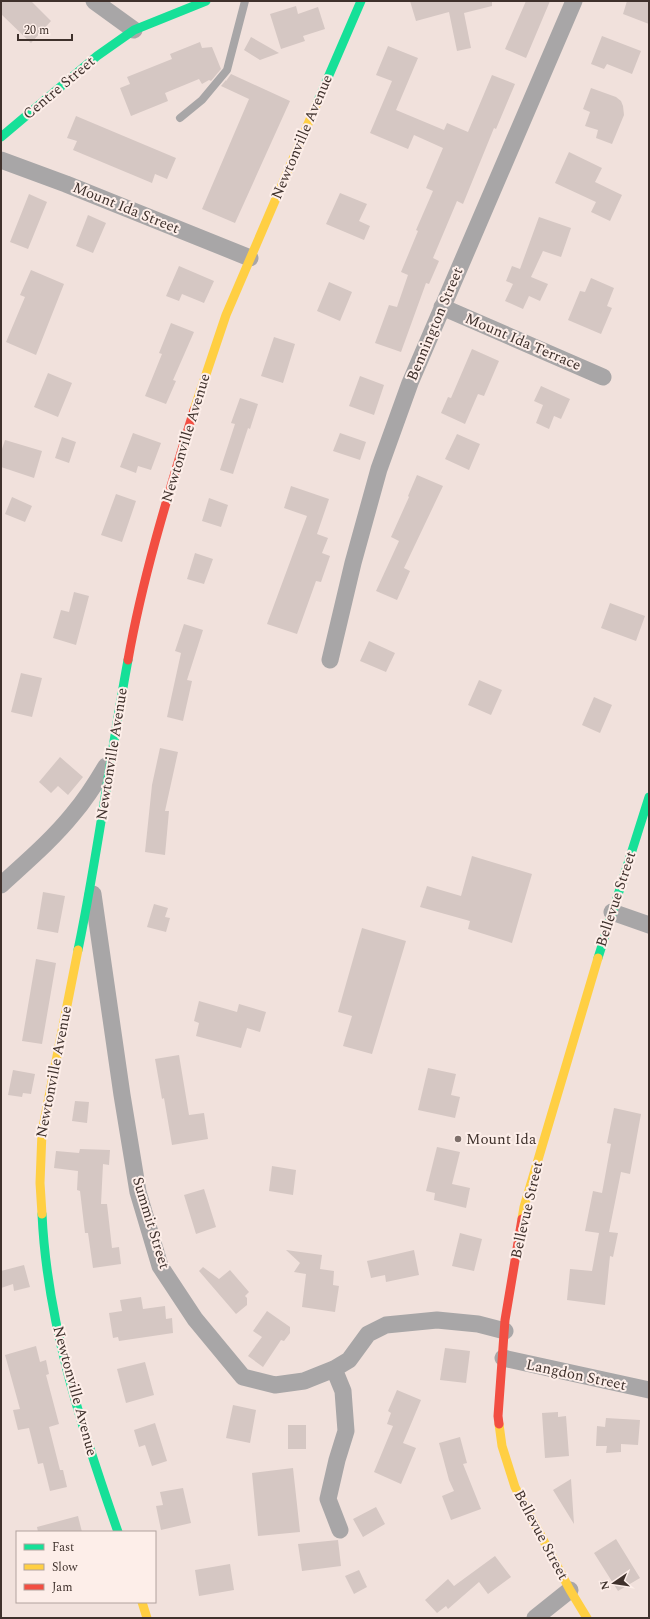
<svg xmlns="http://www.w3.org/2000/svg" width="650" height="1619" font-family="Spectral,serif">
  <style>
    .building { fill: #d5c7c3 }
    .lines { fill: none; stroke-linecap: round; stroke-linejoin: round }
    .lane { stroke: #a8a6a7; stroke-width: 8 }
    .street { stroke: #a8a6a7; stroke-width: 17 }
    .fast { stroke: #16e098; stroke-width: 9 }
    .slow { stroke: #ffcf43; stroke-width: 9 }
    .jam { stroke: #f24e42; stroke-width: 9 }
    .poi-dot { fill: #7d6f6a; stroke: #fdeee9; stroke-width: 1.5 }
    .labels { text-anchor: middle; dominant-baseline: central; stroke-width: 4; stroke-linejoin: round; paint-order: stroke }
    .street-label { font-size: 15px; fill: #3f312c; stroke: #fdeee9 }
    .poi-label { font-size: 15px; fill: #3f312c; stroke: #fdeee9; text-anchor: start }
  </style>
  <rect width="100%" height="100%" fill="#f1e1dc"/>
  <path class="building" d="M1,1h30l20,20 -20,22 -30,-29z
    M410,1h82v5l-28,7 7,35 -14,3 -8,-39 -33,9z
    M526,1h24l-24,57 -21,-9z
    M627,1h22v23l-26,-10z
    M296,6l2,8 20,-7 7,22 -22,7 2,5 -24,8 -11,-35z
    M602,36l39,15 -9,23 -25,-10 -3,5 -13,-5z
    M251,37l28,16 -19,7 -16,-10z
    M200,42l2,6 10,-1 9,22 -10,12 -2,-1 -7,4 -3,-5 -34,14 3,8 -37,15 -11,-28 10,-4 -3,-7 45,-18 -2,-5z
    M388,46l30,12 -22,52 48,20 3,-7 21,9 24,-57 23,9 -19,45 -2,-1 -31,76 -6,-3 -24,57 6,3 -10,23 -3,-1 -25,69 -26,-9 14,-38 8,2 11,-32 -7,-3 17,-41 -2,-1 17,-39 -7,-3 17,-40 -29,-13 -6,14 -38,-16 22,-52 -16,-6z
    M231,74l59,27 -55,122 -33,-14 47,-110 -28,-13 5,-6v1z
    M591,88l25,9 5,4 2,5 1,9 -12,29 -16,-6 2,-8 -13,-4 5,-14 -7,-3z
    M76,116l100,42 -9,21 -12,-5 -3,9 -79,-33 4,-9 -10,-3z
    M569,152l33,16 -7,14 27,13 -12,26 -19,-9 5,-10 -41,-19z
    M340,193l27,11 -8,17 11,5 -6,14 -38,-16z
    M29,194l18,8 -19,47 -18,-7z
    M88,215l18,8 -13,30 -17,-7z
    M539,217l32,11 -10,29 -18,-6 -12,26 17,7 -8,17 -11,-5 -6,13 -18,-8 8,-17 -7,-3 6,-15 8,3z
    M179,266l35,15 -10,22 -22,-9 -3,7 -13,-5z
    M31,270l33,14 -28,71 -30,-13 19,-45 -5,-2z
    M591,278l23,10 -7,18 5,2 -11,26 -33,-14 12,-29 5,1z
    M329,282l23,10 -12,29 -23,-10z
    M171,323l23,9 -21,48 3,1 -10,23 -21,-8 17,-42 -3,-1z
    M274,337l21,7 -12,39 -22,-7z
    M472,349l27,12 -15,35 -6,-2 -13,30 -24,-11 7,-16 3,1z
    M48,373l24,10 -14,34 -24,-10z
    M360,376l24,9 -10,30 -25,-9z
    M541,386l29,13 -9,20 -7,-3 -5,13 -13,-6 7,-18 -9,-4z
    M240,398l18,6 -8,25 -2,-1 -15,46 -13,-4 15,-46 -4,-1z
    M133,433l28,10 -10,27 -13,-4 -2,7 -16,-6z
    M340,433l26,9 -6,18 -27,-9z
    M457,434l23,10 -11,26 -24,-11z
    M62,437l14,5 -7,21 -14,-5z
    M5,440l37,11 -8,27 -33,-11v-15z
    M417,475l26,11 -39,82 6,3 -13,29 -21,-9 23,-50 -8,-4 18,-40 -1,-1z
    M291,486l38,13 -12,35 11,4 -6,15 8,3 -9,26 -5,-1 -19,53 -30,-10 40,-108 -23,-8z
    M116,494l20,7 -14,41 -21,-7z
    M12,497l20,9 -7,16 -20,-8z
    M209,498l19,7 -7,22 -19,-6z
    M195,553l18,6 -9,25 -17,-5z
    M74,592l15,4 -13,49 -23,-7 8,-28 8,2z
    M610,603l35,13 -9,25 -35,-13z
    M184,624l19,6 -16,50 5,1 -9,40 -16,-4 14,-64 -6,-2z
    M369,641l26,12 -9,19 -26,-11z
    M21,673l21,5 -10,39 -21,-5z
    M479,680l23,10 -11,25 -23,-10z
    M594,697l18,8 -12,28 -18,-8z
    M160,748l18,4 -13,59h4l-4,44 -20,-3 7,-67z
    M60,757l23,20 -15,18 -10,-9 -7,7 -12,-11z
    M472,856l60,18 -20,69 -44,-14 2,-8 -50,-14 7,-21 34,10z
    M43,892l22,4 -7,37 -21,-4z
    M154,904l14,4 -3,9 5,1 -4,14 -19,-5z
    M362,928l44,13 -34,113 -29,-8 9,-30 -14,-4z
    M36,959l20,4 -14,81 -20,-3z
    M199,1001l38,11 2,-8 27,8 -6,20 -13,-4 -6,20 -45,-12 3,-13 -5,-2z
    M179,1055l10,60 15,-2 4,26 -36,6 -8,-47 -2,1 -7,-40z
    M428,1068l28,6 -5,21 9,2 -5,21 -37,-8z
    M13,1070l22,4 -4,20 -8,-1 -1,4 -14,-2z
    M75,1101l14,1 -2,21 -15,-2z
    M614,1108l27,6 -11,60 -9,-2 -12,60 9,1 -5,24 -3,-1 -5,49 -38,-5 3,-31 22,2 7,-38 -14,-2 8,-40 9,2 9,-49 -4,-1z
    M437,1147l23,5 -8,32 18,4 -4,20 -32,-8 1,-7 -9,-2z
    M80,1149l30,1 -1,15 -6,-1 -2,40h6l5,44 7,-1 2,17 -28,4 -5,-35h-3l-5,-42 -3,-1 1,-19 -24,-3 2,-17 23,2z
    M272,1166l24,4 -3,25 -24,-4z
    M204,1189l12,38 -20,7 -12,-39z
    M460,1233l22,6 -8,32 -22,-5z
    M286,1250l36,5 -2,14 14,2 -1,14 6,1 -4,26 -33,-5 4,-33 -12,-2 6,-9z
    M414,1250l5,25 -33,7 -1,-7 -14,3 -4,-17z
    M24,1265l6,22 -16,4 -1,-7 -12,4v-17z
    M203,1267l16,12 11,-9 19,22 -4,4 2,2v7l-11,9 -37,-43z
    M141,1297l2,12 22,-3 1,13 6,-1 1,15 -54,8 -1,-4 -5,1 -4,-25 13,-2 -2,-11z
    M267,1311l23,16v6l-6,8 -3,-1 -18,27 -15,-11 14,-19 -9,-6z
    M36,1346l4,16 6,-2 3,14 -3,1 13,49 -10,3 11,43h3l4,17 -17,4 -7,-28 -5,1 -9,-36 -11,2 -5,-20 7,-1 -15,-54z
    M445,1348l25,3 -4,32 -26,-3z
    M145,1362l9,33 -28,8 -9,-34z
    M397,1390l24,10 -18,43 13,5 -15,36 -27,-12 19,-46 -6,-2 4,-11 -3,-2z
    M233,1405l23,5 -6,33 -24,-5z
    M558,1412v5l8,-1 3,40 -24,2 -3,-45z
    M606,1418l34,2 -2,25 -17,-1v8l-15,1 1,-7h-11l1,-20 8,1z
    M155,1423l12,38 -15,5 -7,-21 -6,2 -5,-17z
    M288,1425h18v24h-18z
    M460,1437l7,26 -4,1 18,45 -30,11 -9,-24 12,-5 -5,-11 -10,-37z
    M293,1468l7,64 -42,4 -6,-63z
    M571,1479l3,45 -21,-34z
    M183,1488l8,35 -30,7 -5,-24 7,-1 -3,-13z
    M376,1507l9,17 -22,13 -10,-18z
    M78,1516l4,16h-44l-1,-5z
    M616,1539l24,39 -22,13 -24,-38z
    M338,1540l3,26 -39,5 -4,-27z
    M495,1556l16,21 -23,17 -9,-12 -31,27 -2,-3 -9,7 -12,-13 23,-21 6,7z
    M230,1564l4,26 -35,6 -4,-26z
    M359,1570l8,17 -13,7 -9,-18z"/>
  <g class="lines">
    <path class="lane" d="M180,118l22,-18 25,-30 18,-69"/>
    <path class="street" d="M94,1l40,29
      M1,160l65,24 184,74
      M442,307l161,70
      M330,660l23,-97 26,-94 31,-86 164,-382
      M1,885c25,-23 51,-45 72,-71 13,-15 23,-31 33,-48
      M93,894l29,201 16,97 22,74 35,53 48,58 32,8 29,-4 30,-12 15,-9 19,-26 18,-9 51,-5 41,4 27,7
      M612,912l37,13
      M503,1358l146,32
      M334,1369l9,22 3,40 -9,29 -9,39 12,31
      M535,1618l35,-28"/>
    <path class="fast" d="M317,103l44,-102
      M1,137l96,-81 37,-26 72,-29
      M78,950c20,-96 32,-194 50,-290
      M598,958l51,-161
      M42,1214c5,109 40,215 76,318"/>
    <path class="slow" d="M194,410l32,-95 91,-212
      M42,1214l-2,-31 2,-51 36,-182
      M522,1219l2,-12 74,-249
      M499,1424l3,22 13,41 55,103 17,28
      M142,1602l5,16"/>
    <path class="jam" d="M128,660c15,-85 41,-168 66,-250
      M499,1424l-1,-8 7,-96 17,-101"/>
  </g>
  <circle class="poi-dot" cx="458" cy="1139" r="4"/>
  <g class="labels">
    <g class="street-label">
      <text transform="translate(59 88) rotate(-40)">Centre Street</text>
      <text transform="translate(302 137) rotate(-67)">Newtonville Avenue</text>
      <text transform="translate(126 208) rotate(22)">Mount Ida Street</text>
      <text transform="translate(435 324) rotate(-67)">Bennington Street</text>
      <text transform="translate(523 342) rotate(23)">Mount Ida Terrace</text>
      <text transform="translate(186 438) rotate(-73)">Newtonville Avenue</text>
      <text transform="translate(112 754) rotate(-81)">Newtonville Avenue</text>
      <text transform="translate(616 899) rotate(-72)">Bellevue Street</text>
      <text transform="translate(54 1072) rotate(-79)">Newtonville Avenue</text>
      <text transform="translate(527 1210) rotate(-77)">Bellevue Street</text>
      <text transform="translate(151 1223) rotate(73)">Summit Street</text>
      <text transform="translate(576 1375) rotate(12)">Langdon Street</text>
      <text transform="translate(75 1391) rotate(75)">Newtonville Avenue</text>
      <text transform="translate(541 1535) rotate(62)">Bellevue Street</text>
    </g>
    <g class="poi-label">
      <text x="466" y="1139">Mount Ida</text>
    </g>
  </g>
  <rect width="650" height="1619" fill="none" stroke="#3f312c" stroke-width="4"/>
  <rect x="16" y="1531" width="140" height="72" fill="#fdeee9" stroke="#b1a29d"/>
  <rect x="24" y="1544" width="20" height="6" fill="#16e098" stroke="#b1a29d"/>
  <text x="52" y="1551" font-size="12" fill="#3f312c">Fast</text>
  <rect x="24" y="1564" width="20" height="6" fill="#ffcf43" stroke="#b1a29d"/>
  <text x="52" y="1571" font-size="12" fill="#3f312c">Slow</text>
  <rect x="24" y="1584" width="20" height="6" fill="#f24e42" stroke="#b1a29d"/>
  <text x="52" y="1591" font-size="12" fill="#3f312c">Jam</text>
  <g transform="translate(614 1583) rotate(257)" stroke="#fdeee9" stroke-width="3" paint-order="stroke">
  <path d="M0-3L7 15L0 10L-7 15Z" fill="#3f312c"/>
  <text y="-6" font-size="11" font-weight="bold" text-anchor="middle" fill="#3f312c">N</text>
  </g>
  <path d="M18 34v6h54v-6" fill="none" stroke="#3f312c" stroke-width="2"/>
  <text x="24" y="34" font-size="12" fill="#3f312c" stroke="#fdeee9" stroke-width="3" paint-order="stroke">20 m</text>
</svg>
